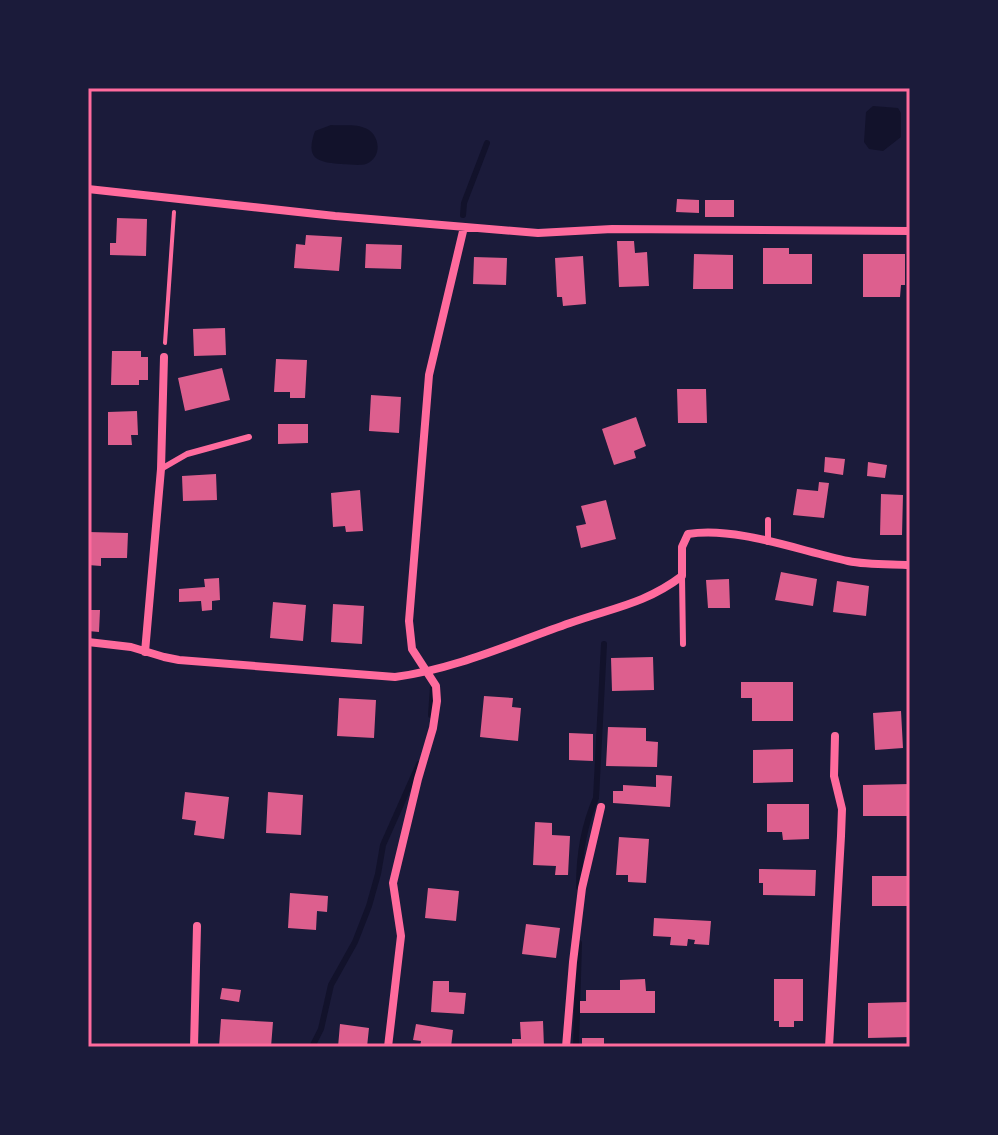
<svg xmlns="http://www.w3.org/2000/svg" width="998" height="1135" font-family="'Open Sans',sans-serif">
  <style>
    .water { fill: #12122b }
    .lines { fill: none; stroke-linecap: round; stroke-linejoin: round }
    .stream { stroke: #12122b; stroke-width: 6 }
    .building { fill: #dd5f8e }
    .path { stroke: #ff6b9d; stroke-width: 4 }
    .service { stroke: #ff6b9d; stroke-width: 6 }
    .minor { stroke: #ff6b9d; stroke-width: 8 }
    .neatline { fill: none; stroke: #ff6b9d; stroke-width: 3 }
  </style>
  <rect width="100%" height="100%" fill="#1b1b3a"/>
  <path class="water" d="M873,106l25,2 3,5v24l-18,14 -14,-2 -5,-7 2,-30z
    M331,125c10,1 22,-1 31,2 18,4 22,30 4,37 -7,2 -17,0 -25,0 -24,-2 -36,-5 -26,-33z"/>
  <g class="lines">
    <path class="stream" d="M463,215l1,-12 23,-60
      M431,715l2,-28
      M579,887c0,-29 5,-62 17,-89l8,-154
      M312,1047l9,-18 10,-44 24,-43 14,-36 9,-32 5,-29 36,-81
      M576,1047l3,-104"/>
  </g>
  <path class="building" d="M677,199l22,1v13l-23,-1z
    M705,200h29v17h-29z
    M117,218l30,1 -1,37 -36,-1v-12h6z
    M306,235l36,2 -3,34 -45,-3 2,-24 9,1z
    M617,241h17l1,12 12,-1 2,34 -30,1z
    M366,244l36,1 -1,24 -36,-1z
    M763,248h26v6h23v30h-49z
    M694,254l39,1v34h-40z
    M863,254h42v31h-4l-1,12h-37z
    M583,256l3,48 -23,2 -1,-9h-5l-2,-39z
    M474,257l33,1 -1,27 -33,-1z
    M225,328l1,27 -32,1 -1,-27z
    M112,351h29v6h7v23h-9v5h-28z
    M276,359l31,1 -2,38h-15v-6h-16z
    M222,368l8,32 -45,11 -7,-33z
    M677,389h29l1,34h-29z
    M371,395l30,2 -2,36 -30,-2z
    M137,411l1,24h-7l1,10h-24v-33z
    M636,417l10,29 -12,5 2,7 -22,7 -12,-36z
    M278,424h30v19l-30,1z
    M825,457l20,2 -2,16 -19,-3z
    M868,462l19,3 -2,13 -18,-2z
    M216,474l1,26 -34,1 -1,-25z
    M819,482l10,1 -5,35 -31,-3 4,-26 21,2z
    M360,490l3,41 -17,1 -1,-6 -12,1 -2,-34z
    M881,494l22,1 -1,40h-22z
    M606,500l10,39 -35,9 -5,-22 10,-2 -5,-18z
    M88,532l40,1 -1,25h-26v8l-13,-1z
    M781,572l36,7 -4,27 -38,-6z
    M219,578l1,22 -8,1v9l-10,1 -1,-10 -22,1v-13l26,-2 -1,-8z
    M729,579l1,29h-22l-2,-28z
    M837,581l32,5 -3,30 -33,-4z
    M273,602l33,3 -3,36 -33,-3z
    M333,604l31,2 -2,38 -31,-2z
    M88,610h12l-1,22 -11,-1z
    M653,657l1,33 -42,1 -1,-33z
    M741,682h52v39h-41v-23h-11z
    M484,696l29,2 -1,9 9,1 -3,33 -38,-4z
    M339,698l37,2 -2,38 -37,-2z
    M901,711l2,37 -28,2 -2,-37z
    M608,727l38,1v13l12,1 -1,25 -51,-1z
    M569,733l24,1v27l-24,-1z
    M793,749v33l-40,1v-33z
    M656,775l16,1 -2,31 -57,-4v-12h10v-6l33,2z
    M910,784v32h-47v-31z
    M185,792l44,5 -5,42 -30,-4 2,-14 -14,-2z
    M268,792l35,3 -2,40 -35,-2z
    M767,804h42v35l-26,1 -1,-8h-15z
    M535,822l17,1v12l18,1 -2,39h-13l1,-9 -23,-1z
    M619,837l30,2 -3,44 -18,-1v-7h-12z
    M759,869l57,1 -1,26 -52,-1v-12h-4z
    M872,876h38v30h-38z
    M428,888l31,3 -3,30 -31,-3z
    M290,893l38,3 -1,16 -10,-1 -1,19 -28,-2z
    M654,918l57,3 -2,24 -15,-1 1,-4 -7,-1 -1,7 -17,-1 1,-8 -18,-1z
    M526,924l34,4 -4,30 -34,-4z
    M645,979l1,12h9v22h-75v-12h6v-11h34v-10z
    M774,979h29v42h-9v6h-15v-6h-5z
    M433,981h16v11l17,1 -2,21 -33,-2z
    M222,988l19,2 -2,12 -19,-3z
    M910,1002v35l-42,1v-35z
    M221,1019l52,3 -2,25h-52z
    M543,1021l1,26h-32v-8h9l-1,-17z
    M340,1024l29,4 -2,19h-29z
    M416,1024l37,6 -2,17h-31l1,-6 -8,-1z
    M582,1038h22v9h-22z"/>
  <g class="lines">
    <path class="path" d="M165,343l9,-131"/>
    <path class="service" d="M161,469l26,-15 62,-17
      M768,542v-22
      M682,576l1,68"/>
    <path class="minor" d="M88,189l247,27 203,17 74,-4 298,2
      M88,642l43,5 33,10 15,3 216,17c61,-8 117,-34 175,-54 42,-15 75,-19 112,-47v-29l6,-13c48,-8 112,17 160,27 20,4 41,3 62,4
      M145,652l16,-183 3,-112
      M194,1047l3,-121
      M388,1047l13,-111 -8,-53 25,-104 15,-51 4,-27 -1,-15 -24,-37 -3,-28 20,-246 35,-148
      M566,1047l7,-85 9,-74 19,-81
      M829,1047l12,-211 1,-27 -8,-33 1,-40"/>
  </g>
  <rect width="998" height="1135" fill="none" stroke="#1b1b3a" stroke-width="180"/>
  <rect x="90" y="90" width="818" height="955" class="neatline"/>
</svg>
